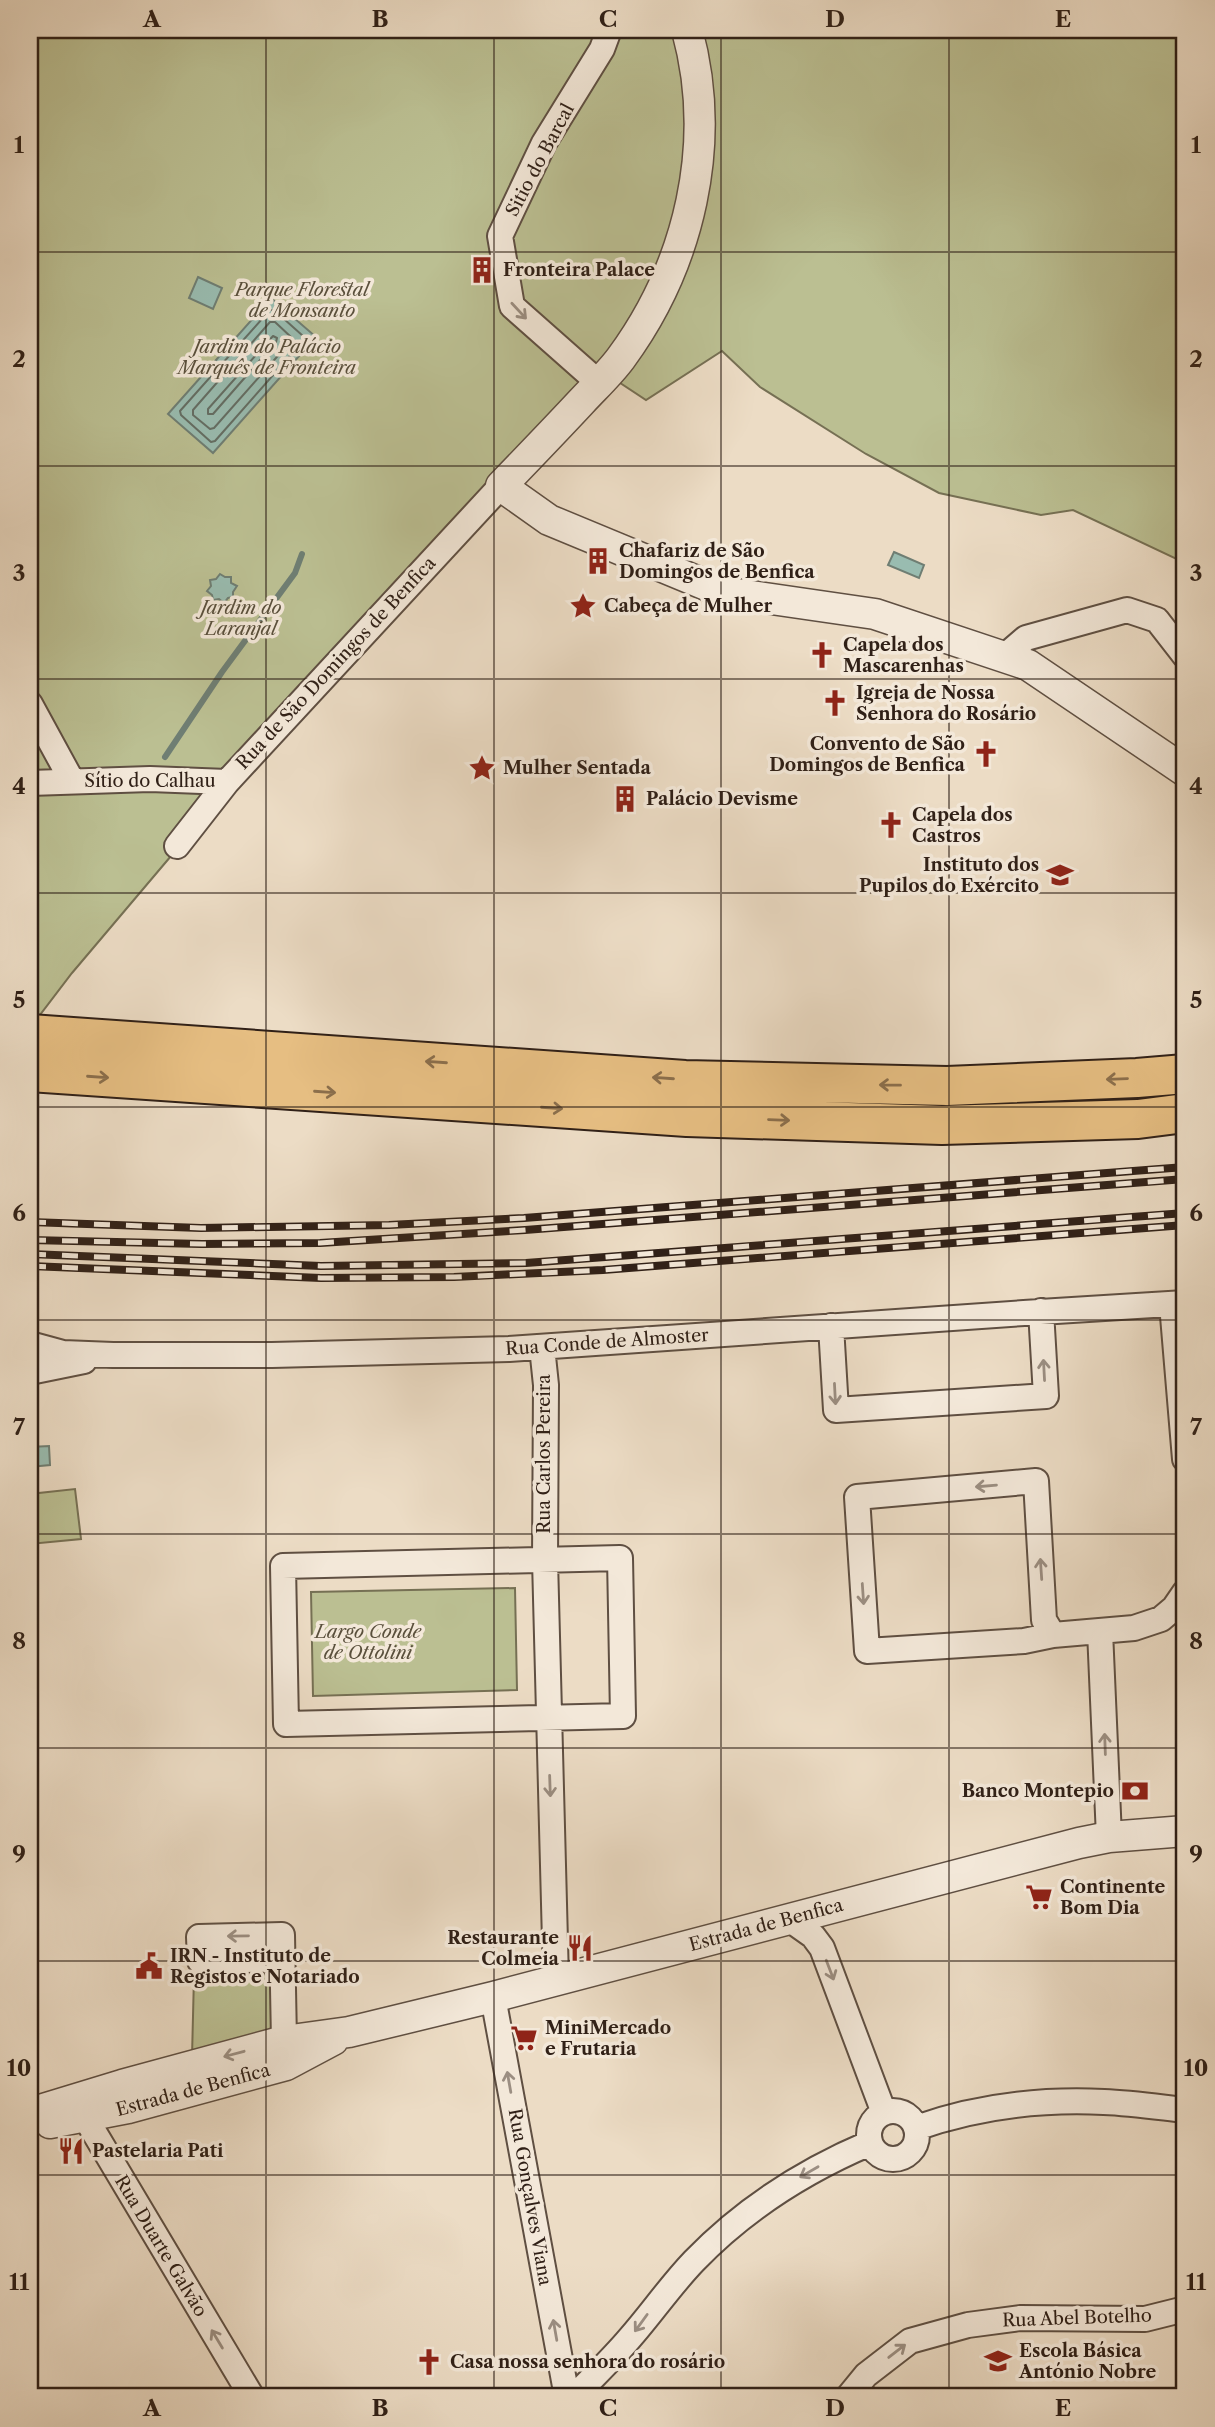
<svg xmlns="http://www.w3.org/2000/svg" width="1215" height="2427" font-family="'Libre Caslon Text',serif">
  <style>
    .green { fill: #bbbf92; stroke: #767054; stroke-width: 2 }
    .water { fill: #99bcb0; stroke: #6f7e73; stroke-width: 2 }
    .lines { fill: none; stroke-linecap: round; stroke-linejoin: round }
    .shore { stroke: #646e64; stroke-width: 2 }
    .stream { stroke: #6f7e73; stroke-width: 6 }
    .minor-casing { stroke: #5f4f42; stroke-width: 28 }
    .tertiary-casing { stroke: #5f4f42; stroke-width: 33 }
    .trunk-casing { stroke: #302017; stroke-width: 42 }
    .minor { stroke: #f3e8d9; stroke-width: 24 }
    .tertiary { stroke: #f3e8d9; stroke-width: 30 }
    .trunk { stroke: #e6be82; stroke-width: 38 }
    .rail-casing { stroke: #302017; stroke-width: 8 }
    .rail { stroke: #f3e8d9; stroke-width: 5; stroke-dasharray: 16; stroke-linecap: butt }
    .oneway { stroke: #9b8e82 }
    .oneway2 { stroke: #8b6f4c }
    .grid { fill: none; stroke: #302017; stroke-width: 2; stroke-opacity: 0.55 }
    .labels { text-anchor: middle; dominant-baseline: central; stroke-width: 7; stroke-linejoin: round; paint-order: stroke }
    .street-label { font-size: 18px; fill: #302017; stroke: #f3e8d9 }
    .poi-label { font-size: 18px; font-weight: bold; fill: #302017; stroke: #f3e8d9; text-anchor: start }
    .park-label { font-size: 18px; font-style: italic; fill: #5a503c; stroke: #f3e8d9 }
    .neatline { fill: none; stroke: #302017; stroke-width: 2.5 }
    .grid-label { font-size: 23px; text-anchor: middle; font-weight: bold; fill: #302017 }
  </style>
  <rect width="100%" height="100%" fill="#ecdcc5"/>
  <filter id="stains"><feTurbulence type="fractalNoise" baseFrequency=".00286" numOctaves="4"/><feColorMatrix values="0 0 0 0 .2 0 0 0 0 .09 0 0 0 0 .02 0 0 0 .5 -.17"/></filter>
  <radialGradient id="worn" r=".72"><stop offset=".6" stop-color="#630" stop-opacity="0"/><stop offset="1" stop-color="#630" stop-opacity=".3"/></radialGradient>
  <path class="green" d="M30,30h1155v533l-112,-53 -32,5 -102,-22 -73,-39 -106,-67 -38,-36 -76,49 -44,-29 -387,433 -143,169 -42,55z
    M75,1489l6,50 -51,5v-50z
    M515,1588l2,102 -204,6 -2,-104z
    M273,1974l2,63 -83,20 2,-81z"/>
  <path class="water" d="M198,277l24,11 -9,21 -24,-11z
    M271,298l45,39 -103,116 -45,-39z
    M894,552l30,13 -5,13 -31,-13z
    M220,574l5,3h6v6l6,3 -4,6v5l-5,1 -4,5 -5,-4 -6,1 -1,-5 -5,-4 4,-5 -1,-6 6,-1z
    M49,1446l1,19 -20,2v-20z"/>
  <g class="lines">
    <path class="shore" d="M270,310h4l29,26 1,4 -89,101 -4,1 -30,-27 -1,-4z
      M270,322h5l16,15v4l-77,87 -4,1 -17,-14v-5z
      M273,336l4,2 -1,4 -63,72h-5v-5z"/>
    <path class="stream" d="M165,757l57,-85 73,-99 7,-19"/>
    <defs>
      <path id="minor" d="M599,383l-87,-77 -12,-70 44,-93 58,-94 7,-19
        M1005,656l21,-18 101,-28 30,10 28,36
        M30,704l42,77
        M30,783l120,-4 77,3
        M177,846l50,-64 274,-296
        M1172,1304l13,155
        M831,1326l5,84 210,-14 -5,-85
        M30,1344l33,9 50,2h159l237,-6 515,-36 161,-10
        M542,1347l4,38 -1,175 11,420
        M30,1372l54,-11
        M620,1558l3,158 -337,8 -3,-158z
        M1100,1631l9,206
        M1053,1635l-9,-15 -8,-139 -179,16 10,154 157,-10 29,-6 81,-7 27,-9 13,-11 11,-16
        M789,1919l24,17 9,12 62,165
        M282,1959l-82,2 -1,-24 83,-2 2,106
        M493,1997l74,400
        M71,2109l14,8 167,280
        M869 2135a24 24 0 1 1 48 0a24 24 0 1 1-48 0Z
        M916,2128c59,-21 125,-29 188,-26 27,1 54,5 81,8
        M574,2397c18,-19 38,-38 55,-58 23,-26 41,-53 65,-78 50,-52 110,-90 176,-118
        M848,2397l18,-22 44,-34 58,-16 52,-7 125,1 40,-10"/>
      <path id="tertiary" d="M687,30c31,113 3,234 -66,328 -11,15 -26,29 -39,43 -27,29 -54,57 -81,85l48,34 174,72 152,22 153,51 157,106
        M30,2113l92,-28 162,-44 65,-9 144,-35 586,-154 30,-6 76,-6
        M50,2123l78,-15 158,-43 47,-25"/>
      <path id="trunk" d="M30,1034l655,46 262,6 190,-8 48,-4
        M30,1072l657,45 255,8 196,-6 47,-6"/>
    </defs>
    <use href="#minor" class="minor-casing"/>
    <use href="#tertiary" class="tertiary-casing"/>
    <use href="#trunk" class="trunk-casing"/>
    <use href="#minor" class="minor"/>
    <use href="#tertiary" class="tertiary"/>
    <use href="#trunk" class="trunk"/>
    <defs>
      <path id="rail" d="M30,1222l171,6 188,-3 135,-7 661,-51
        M30,1240l172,4 118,-1 205,-13 660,-51
        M30,1254l291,12 205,-3 659,-50
        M30,1266l291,12 133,-1 149,-7 582,-45"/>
    </defs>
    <use href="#rail" class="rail-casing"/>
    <use href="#rail" class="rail"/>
  </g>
  <defs><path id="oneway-shaft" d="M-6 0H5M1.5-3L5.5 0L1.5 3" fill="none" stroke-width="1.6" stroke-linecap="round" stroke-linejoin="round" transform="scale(1.75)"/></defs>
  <g class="oneway">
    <use href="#oneway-shaft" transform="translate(519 311) rotate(47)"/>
    <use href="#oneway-shaft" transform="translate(1044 1370) rotate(-93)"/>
    <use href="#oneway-shaft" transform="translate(835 1394) rotate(87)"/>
    <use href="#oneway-shaft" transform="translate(986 1486) rotate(175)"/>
    <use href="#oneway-shaft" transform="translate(1041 1569) rotate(-94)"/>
    <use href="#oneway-shaft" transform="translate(863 1594) rotate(86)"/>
    <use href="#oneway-shaft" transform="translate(1105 1744) rotate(-92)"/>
    <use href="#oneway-shaft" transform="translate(550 1786) rotate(88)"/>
    <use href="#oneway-shaft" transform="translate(238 1936) rotate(179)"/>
    <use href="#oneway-shaft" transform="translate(830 1970) rotate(69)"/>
    <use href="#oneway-shaft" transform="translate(234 2054) rotate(165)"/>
    <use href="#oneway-shaft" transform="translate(509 2082) rotate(-100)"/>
    <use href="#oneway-shaft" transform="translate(809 2172) rotate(150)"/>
    <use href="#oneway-shaft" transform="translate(641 2323) rotate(126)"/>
    <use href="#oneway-shaft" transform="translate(555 2330) rotate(-100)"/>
    <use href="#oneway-shaft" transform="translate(217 2339) rotate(-121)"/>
    <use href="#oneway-shaft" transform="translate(897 2351) rotate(-38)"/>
  </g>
  <g class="oneway2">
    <use href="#oneway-shaft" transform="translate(436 1062) rotate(-176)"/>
    <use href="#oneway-shaft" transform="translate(98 1077) rotate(4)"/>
    <use href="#oneway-shaft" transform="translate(663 1078) rotate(-176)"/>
    <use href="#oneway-shaft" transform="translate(1117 1079) rotate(178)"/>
    <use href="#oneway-shaft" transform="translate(890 1085) rotate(-179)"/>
    <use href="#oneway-shaft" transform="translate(325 1092) rotate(4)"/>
    <use href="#oneway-shaft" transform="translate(552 1108) rotate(4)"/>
    <use href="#oneway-shaft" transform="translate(779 1120) rotate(2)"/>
  </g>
  <path class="grid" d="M266,30v2367M494,30v2367M721,30v2367M949,30v2367M30,252h1155M30,466h1155M30,679h1155M30,893h1155M30,1107h1155M30,1320h1155M30,1534h1155M30,1748h1155M30,1961h1155M30,2175h1155"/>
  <defs>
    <symbol id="building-bare" viewBox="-9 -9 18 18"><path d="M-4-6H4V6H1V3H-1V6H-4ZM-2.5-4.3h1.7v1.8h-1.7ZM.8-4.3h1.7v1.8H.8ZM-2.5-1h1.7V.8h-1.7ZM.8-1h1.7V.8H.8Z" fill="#8f2418" stroke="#f3e8d9" stroke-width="2.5" paint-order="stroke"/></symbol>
    <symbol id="sight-bare" viewBox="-9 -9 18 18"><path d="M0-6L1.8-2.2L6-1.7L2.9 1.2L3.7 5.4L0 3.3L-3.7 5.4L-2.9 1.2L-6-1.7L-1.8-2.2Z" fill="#8f2418" stroke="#f3e8d9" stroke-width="2.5" paint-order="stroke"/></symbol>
    <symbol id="church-bare" viewBox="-9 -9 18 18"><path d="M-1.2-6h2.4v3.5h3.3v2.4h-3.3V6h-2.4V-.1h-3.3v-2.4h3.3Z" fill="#8f2418" stroke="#f3e8d9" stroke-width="2.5" paint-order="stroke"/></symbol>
    <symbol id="school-bare" viewBox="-9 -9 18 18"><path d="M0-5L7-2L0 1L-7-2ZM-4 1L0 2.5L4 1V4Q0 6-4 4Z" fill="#8f2418" stroke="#f3e8d9" stroke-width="2.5" paint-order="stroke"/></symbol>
    <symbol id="bank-bare" viewBox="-9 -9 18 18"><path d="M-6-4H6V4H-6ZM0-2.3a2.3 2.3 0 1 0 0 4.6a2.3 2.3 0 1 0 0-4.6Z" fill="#8f2418" stroke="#f3e8d9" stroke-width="2.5" paint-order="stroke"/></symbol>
    <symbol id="supermarket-bare" viewBox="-9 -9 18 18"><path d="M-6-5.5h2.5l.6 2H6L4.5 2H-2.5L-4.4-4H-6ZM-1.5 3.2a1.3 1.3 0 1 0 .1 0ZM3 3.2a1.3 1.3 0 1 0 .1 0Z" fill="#8f2418" stroke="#f3e8d9" stroke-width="2.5" paint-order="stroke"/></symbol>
    <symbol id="restaurant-bare" viewBox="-9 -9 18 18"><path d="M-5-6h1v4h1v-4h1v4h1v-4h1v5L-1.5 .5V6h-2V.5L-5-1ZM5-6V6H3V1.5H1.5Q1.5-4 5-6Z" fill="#8f2418" stroke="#f3e8d9" stroke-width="2.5" paint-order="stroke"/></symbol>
    <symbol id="civic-bare" viewBox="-9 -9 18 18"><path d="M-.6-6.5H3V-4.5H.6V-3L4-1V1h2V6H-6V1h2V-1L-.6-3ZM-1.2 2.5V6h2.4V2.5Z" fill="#8f2418" stroke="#f3e8d9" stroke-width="2.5" paint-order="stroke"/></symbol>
  </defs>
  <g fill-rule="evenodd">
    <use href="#building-bare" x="463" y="251" width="38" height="38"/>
    <use href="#building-bare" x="579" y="542" width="38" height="38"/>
    <use href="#sight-bare" x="564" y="587" width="38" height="38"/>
    <use href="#church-bare" x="803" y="636" width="38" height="38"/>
    <use href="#church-bare" x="816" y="684" width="38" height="38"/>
    <use href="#church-bare" x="967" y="735" width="38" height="38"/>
    <use href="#sight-bare" x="463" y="749" width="38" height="38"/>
    <use href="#building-bare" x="606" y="780" width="38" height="38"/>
    <use href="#church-bare" x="872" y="806" width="38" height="38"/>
    <use href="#school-bare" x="1041" y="856" width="38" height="38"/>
    <use href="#bank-bare" x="1116" y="1772" width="38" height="38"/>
    <use href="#supermarket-bare" x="1020" y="1878" width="38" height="38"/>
    <use href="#restaurant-bare" x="561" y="1929" width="38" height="38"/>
    <use href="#civic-bare" x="130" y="1947" width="38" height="38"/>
    <use href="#supermarket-bare" x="505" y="2019" width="38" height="38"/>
    <use href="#restaurant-bare" x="52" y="2132" width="38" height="38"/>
    <use href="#school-bare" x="979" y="2342" width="38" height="38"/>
    <use href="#church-bare" x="410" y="2343" width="38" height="38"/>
  </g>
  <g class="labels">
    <g class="street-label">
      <text transform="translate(540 160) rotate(-62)">Sitio do Barcal</text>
      <text transform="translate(336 663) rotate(-47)">Rua de São Domingos de Benfica</text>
      <text x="150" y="781">Sítio do Calhau</text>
      <text transform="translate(607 1342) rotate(-4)">Rua Conde de Almoster</text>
      <text transform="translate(544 1454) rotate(-90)">Rua Carlos Pereira</text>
      <text transform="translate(766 1925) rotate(-15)">Estrada de Benfica</text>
      <text transform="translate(193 2090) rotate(-15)">Estrada de Benfica</text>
      <text transform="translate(530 2197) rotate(80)">Rua Gonçalves Viana</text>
      <text transform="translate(161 2246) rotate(59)">Rua Duarte Galvão</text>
      <text transform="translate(1077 2318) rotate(-2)">Rua Abel Botelho</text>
    </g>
    <g class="poi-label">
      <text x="503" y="270">Fronteira Palace</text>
      <text x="619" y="551">Chafariz de São<tspan x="619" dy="21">Domingos de Benfica</tspan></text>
      <text x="604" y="606">Cabeça de Mulher</text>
      <text x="843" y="645">Capela dos<tspan x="843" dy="21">Mascarenhas</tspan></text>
      <text x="856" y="693">Igreja de Nossa<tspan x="856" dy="21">Senhora do Rosário</tspan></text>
      <text x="965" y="744" text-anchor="end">Convento de São<tspan x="965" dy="21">Domingos de Benfica</tspan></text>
      <text x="503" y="768">Mulher Sentada</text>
      <text x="646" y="799">Palácio Devisme</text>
      <text x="912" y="815">Capela dos<tspan x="912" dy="21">Castros</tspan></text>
      <text x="1039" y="865" text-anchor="end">Instituto dos<tspan x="1039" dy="21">Pupilos do Exército</tspan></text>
      <text x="1114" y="1791" text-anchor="end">Banco Montepio</text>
      <text x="1060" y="1887">Continente<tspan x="1060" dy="21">Bom Dia</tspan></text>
      <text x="559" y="1938" text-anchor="end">Restaurante<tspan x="559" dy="21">Colmeia</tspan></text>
      <text x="170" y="1956">IRN - Instituto de<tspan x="170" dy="21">Registos e Notariado</tspan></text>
      <text x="545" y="2028">MiniMercado<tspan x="545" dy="21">e Frutaria</tspan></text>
      <text x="92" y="2151">Pastelaria Pati</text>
      <text x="1019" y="2351">Escola Básica<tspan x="1019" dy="21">António Nobre</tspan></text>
      <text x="450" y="2362">Casa nossa senhora do rosário</text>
    </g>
    <g class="park-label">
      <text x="302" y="290">Parque Florestal<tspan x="302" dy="21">de Monsanto</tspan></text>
      <text x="267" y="347">Jardim do Palácio<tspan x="267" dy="21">Marquês de Fronteira</tspan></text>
      <text x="241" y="608">Jardim do<tspan x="241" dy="21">Laranjal</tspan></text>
      <text x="368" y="1632">Largo Conde<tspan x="368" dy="21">de Ottolini</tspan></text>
    </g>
  </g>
  <rect width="1215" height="2427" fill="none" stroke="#ecdcc5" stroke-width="77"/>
  <rect x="38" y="38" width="1138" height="2350" class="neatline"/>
  <g class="grid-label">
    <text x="152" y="27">A</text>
    <text x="380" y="27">B</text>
    <text x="608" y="27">C</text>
    <text x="835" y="27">D</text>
    <text x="1063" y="27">E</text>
    <text x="19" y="153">1</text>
    <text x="1196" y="153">1</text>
    <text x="19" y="367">2</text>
    <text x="1196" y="367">2</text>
    <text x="19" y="581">3</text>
    <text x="1196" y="581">3</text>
    <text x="19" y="794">4</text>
    <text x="1196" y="794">4</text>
    <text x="19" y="1008">5</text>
    <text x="1196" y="1008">5</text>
    <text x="19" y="1221">6</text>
    <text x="1196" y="1221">6</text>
    <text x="19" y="1435">7</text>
    <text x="1196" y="1435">7</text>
    <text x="19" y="1649">8</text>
    <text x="1196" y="1649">8</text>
    <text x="19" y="1862">9</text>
    <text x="1196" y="1862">9</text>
    <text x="19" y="2076">10</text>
    <text x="1196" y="2076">10</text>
    <text x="19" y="2290">11</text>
    <text x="1196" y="2290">11</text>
    <text x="152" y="2416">A</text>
    <text x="380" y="2416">B</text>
    <text x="608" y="2416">C</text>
    <text x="835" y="2416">D</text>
    <text x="1063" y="2416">E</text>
  </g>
  <rect width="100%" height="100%" filter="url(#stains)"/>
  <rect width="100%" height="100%" fill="url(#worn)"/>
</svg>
